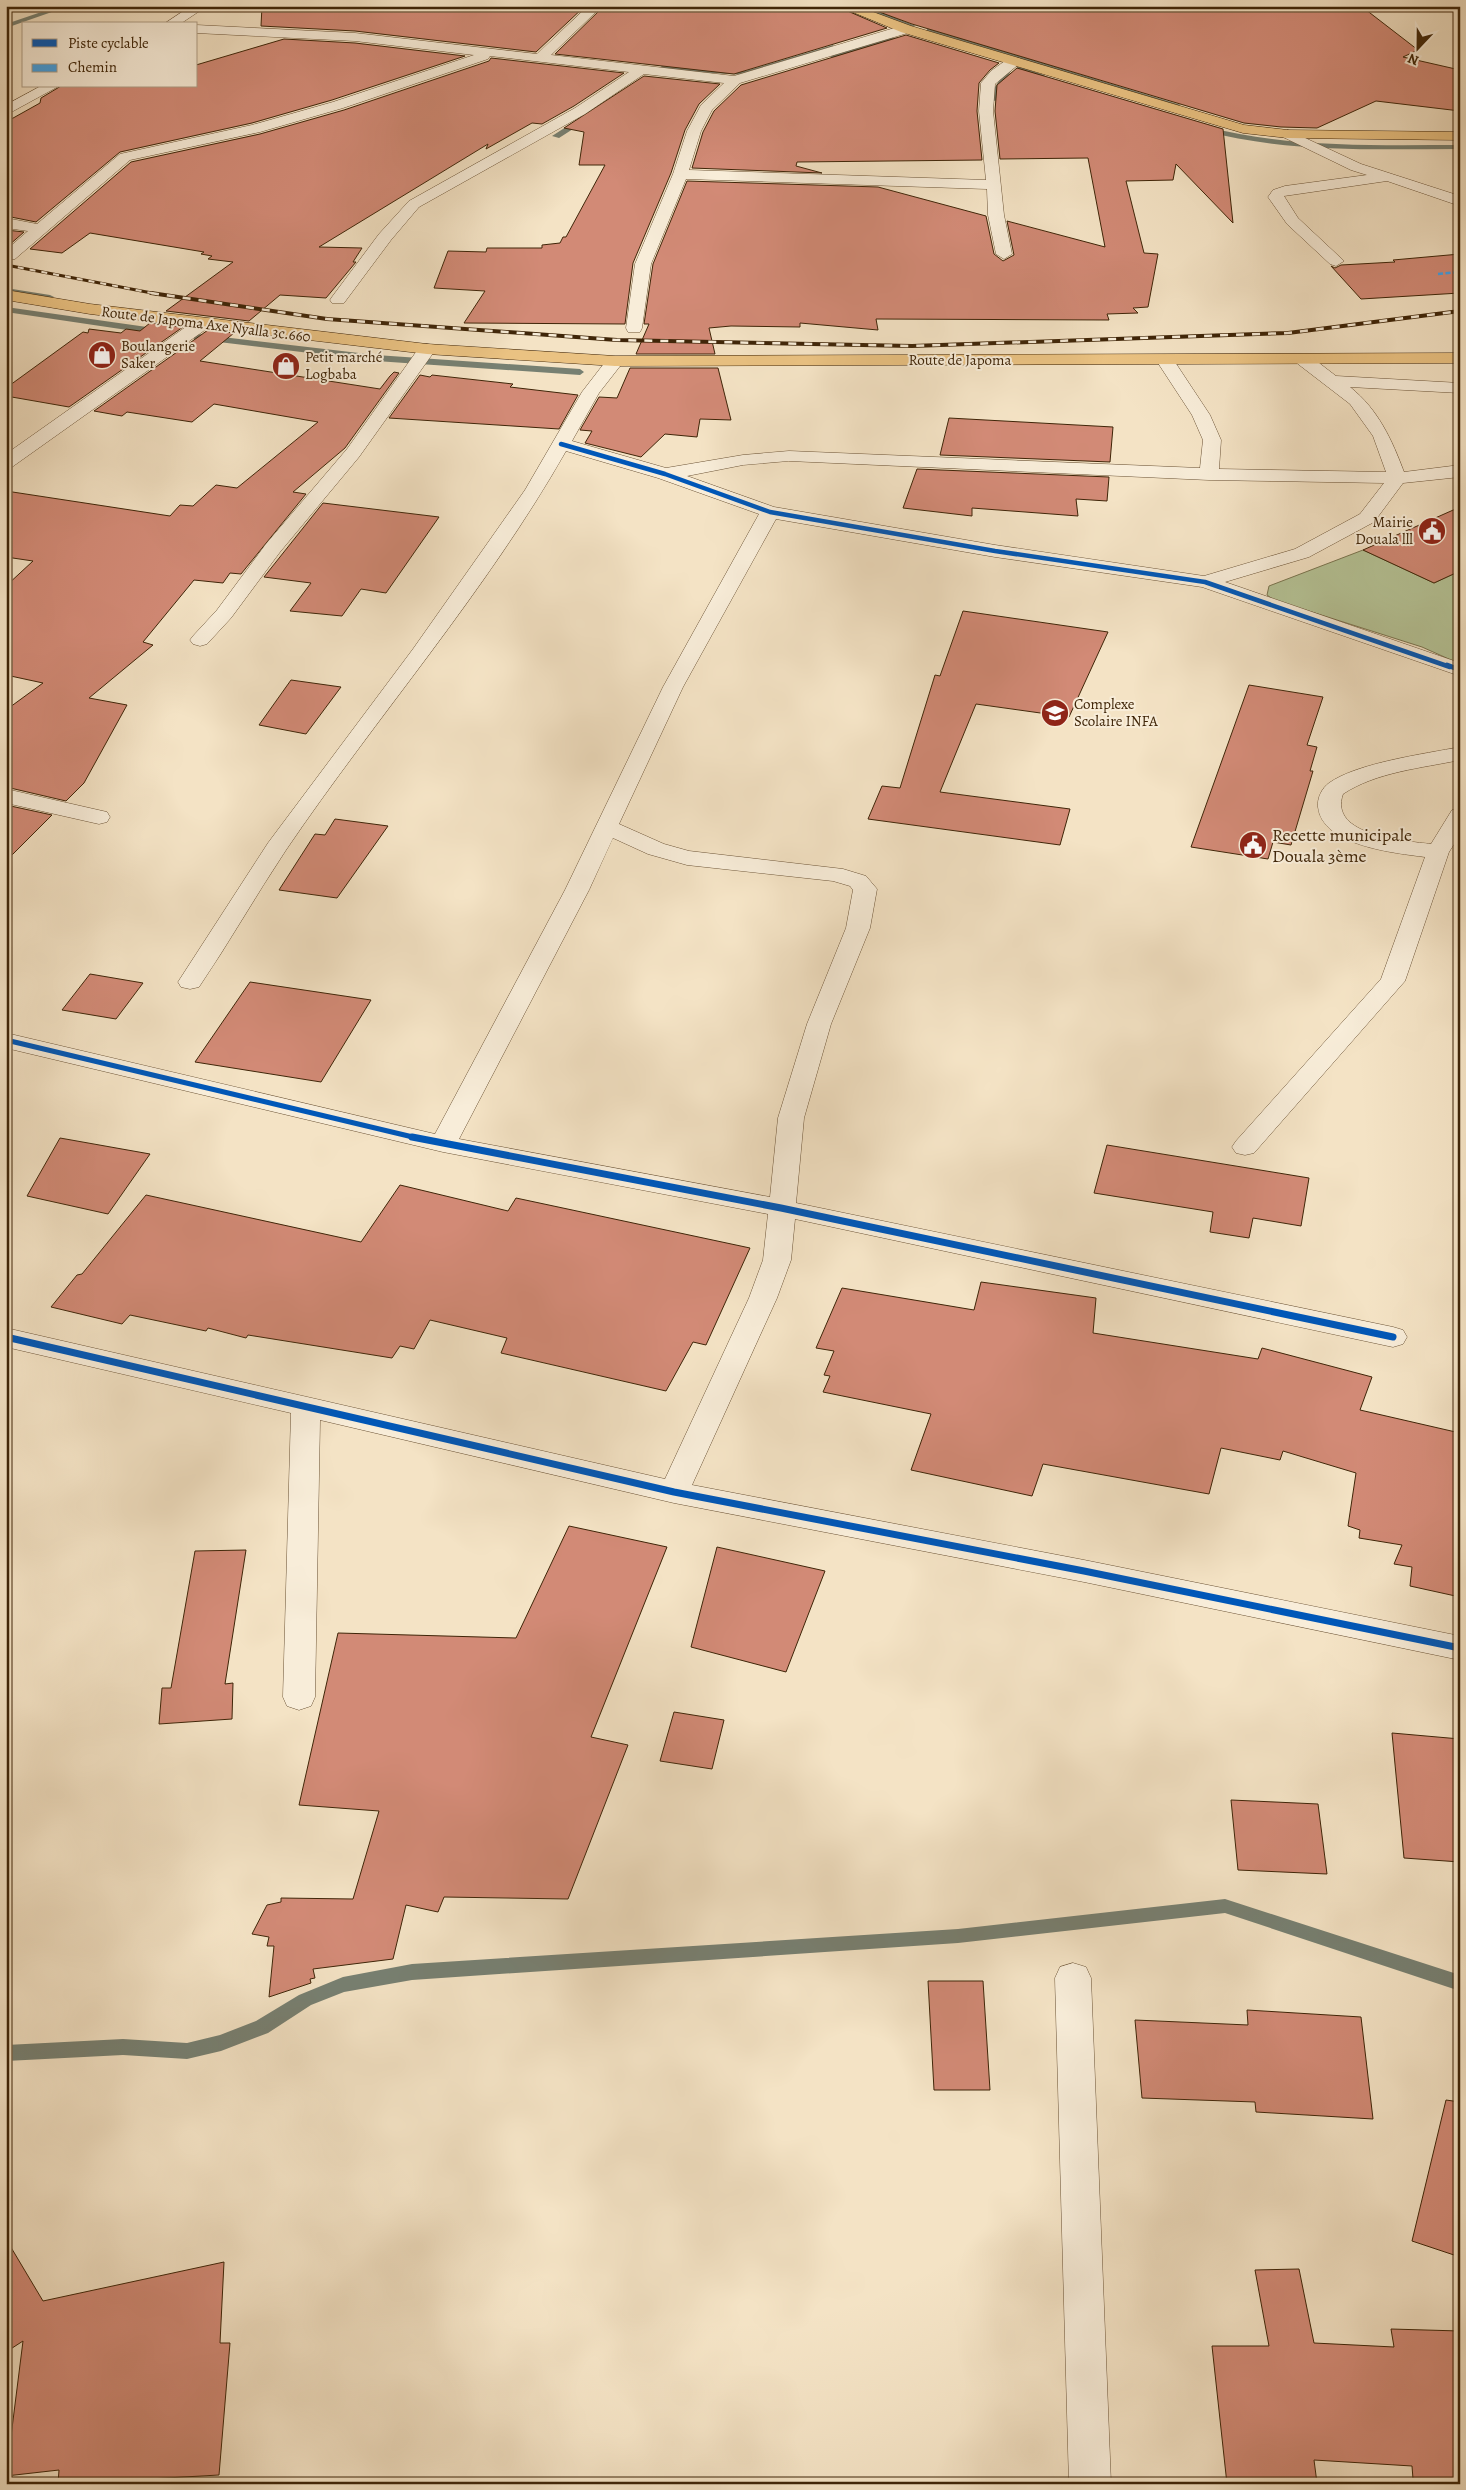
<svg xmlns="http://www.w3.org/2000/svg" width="1466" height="2490" font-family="Alegreya,serif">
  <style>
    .green { fill: #b6c598; stroke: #7a7550 }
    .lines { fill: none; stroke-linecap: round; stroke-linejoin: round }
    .stream { fill: #778072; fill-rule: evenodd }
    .building { fill: #d28a76; stroke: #3f2508 }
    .minor-casing { stroke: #6c5437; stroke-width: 1 }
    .major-casing { stroke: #3f2508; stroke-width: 1 }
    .minor { fill: #f8edd9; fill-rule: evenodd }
    .major { fill: #eac282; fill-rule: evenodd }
    .rail-far1-casing { stroke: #3f2508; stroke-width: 3 }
    .rail-casing { stroke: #3f2508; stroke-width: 4 }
    .rail-far1 { stroke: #f8edd9; stroke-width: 2; stroke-dasharray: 6; stroke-linecap: butt }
    .rail { stroke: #f8edd9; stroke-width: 2.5; stroke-dasharray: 8; stroke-linecap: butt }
    .quiet { stroke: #3fa2e9; stroke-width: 2.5; stroke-dasharray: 5 2.5; stroke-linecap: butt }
    .cycleway-far2-casing { stroke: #f8edd9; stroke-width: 6 }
    .cycleway-far1-casing { stroke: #f8edd9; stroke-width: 8 }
    .cycleway-casing { stroke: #f8edd9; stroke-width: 10 }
    .cycleway-far2 { stroke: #0057b8; stroke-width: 4.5 }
    .cycleway-far1 { stroke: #0057b8; stroke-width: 5 }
    .cycleway { stroke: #0057b8; stroke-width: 7 }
    .labels { text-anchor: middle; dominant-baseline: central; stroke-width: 4; stroke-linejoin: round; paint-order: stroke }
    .far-street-label { font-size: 15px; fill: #3f2508; stroke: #f8edd9 }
    .far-poi-label { font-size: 15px; fill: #3f2508; stroke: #f8edd9; text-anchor: start }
    .poi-label { font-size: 18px; fill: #3f2508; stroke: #f8edd9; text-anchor: start }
  </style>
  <rect width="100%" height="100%" fill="#f4e3c5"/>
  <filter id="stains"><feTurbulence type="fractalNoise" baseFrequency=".004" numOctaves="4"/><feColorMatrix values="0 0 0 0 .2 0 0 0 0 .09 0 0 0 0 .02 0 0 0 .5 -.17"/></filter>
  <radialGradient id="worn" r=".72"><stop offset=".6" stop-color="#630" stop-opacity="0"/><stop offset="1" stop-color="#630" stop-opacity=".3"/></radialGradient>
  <path class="green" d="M1363,550l71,33 26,-12v93l-38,-17 -148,-47 -7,-5 2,-9z"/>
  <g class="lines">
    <path class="stream" d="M59,6h10l-63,22v-4z
      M856,6h10l50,20 -5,1z
      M928,28l253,77 -7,2 -248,-76z
      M908,37l2,3 -21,2 -56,16 -3,-2 59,-18z
      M833,45l2,3 -90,27 -83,-5 -3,-2 3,-2 83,5z
      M1018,66l26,9 1,1 -3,2 -26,-9z
      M1006,70l5,1 -12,19v10l-6,1v-11z
      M580,118l7,2 -28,18 -7,-2z
      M1207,127c84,21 167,18 253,18v4c-87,0 -171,4 -256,-18l-1,-2z
      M6,288l44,7 4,2 -4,2 -44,-7z
      M6,307l155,22 4,3 -4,3 -155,-23z
      M197,334l179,21 204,14 4,3 -4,3 -204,-14 -182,-22v-4z
      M1225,1899l235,76v16l-235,-78 -267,30 -546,37 -68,12 -33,13 -43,28 -47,18 -34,8 -64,-4 -117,6v-16l117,-6 64,4 33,-8 36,-14 43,-26 44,-18 69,-13 546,-35z"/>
  </g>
  <path class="building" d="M262,6h323l-49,46 -181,-21 -94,-5z
    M604,6h232l51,22 -153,46 -179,-20z
    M863,6h498l57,44 -15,7 57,13v41l-84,-10 -59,27 -36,-1 -37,-4 -332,-99z
    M906,35l93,28 -9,7 -11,13 -2,28 5,49 -185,2 -1,4 26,7 -130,-5 11,-36 11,-21 27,-26z
    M284,39l71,4 110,13 -133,44 -80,23 -132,29 -84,70 -30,-6v-94l34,-19 1,-5 20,-12h135v-21z
    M491,58l133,15 -50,33 -32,18 -10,-1 -46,26 2,-5 -169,103 43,1 -9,14h3l-30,36 -46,-3 -31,26 -83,-10 67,-49 -25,-3 4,-3 -11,-2 3,-2 -114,-19 -28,20 -32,-4 101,-87 129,-28 84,-24 145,-49z
    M1017,68l206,61 10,94 -57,-59 -3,16 -47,1 18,72 14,1 -10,53 -15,1 5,5 -31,1 2,6 -233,-1 2,11 -78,-7v4l-69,-1 -22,2 6,26h-79l13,-30h-5l9,-60 34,-83 191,6 108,29 8,38 9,7 11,-6 -7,-34 98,26 -17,-89 -88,1 -5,-48 2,-26z
    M644,76l76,8 -21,20 -14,26 -14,43 -38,90 -8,61 -161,-1 21,-32 -51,-3 14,-37 38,1 1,-4h55v-3l18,-2 3,-6h3l39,-72h-26l5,-33 -20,-4z
    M6,230l18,2 -16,14 -2,-1z
    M1460,254v39l-99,6 -30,-33 4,2 6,-3 54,-3 -2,-2z
    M150,323l33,4 -114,80 -63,-11v-8l77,-56 5,1 1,-4 32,4 5,-4 14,2z
    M208,330l26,3 -34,28 180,28 10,-13 4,-4 5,1 -54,75 -52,44 13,2 -65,80 -11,-1 -7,10 -29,-3 -51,62 10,3 -64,53 38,7 -43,78 -18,18 -60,-14v-77l37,-27 -37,-8v-89l27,-25 -27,-4v-66l164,25 10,-11 13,1 23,-21 21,3 81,-66 -104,-18 -22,18 -65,-10 -5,4 -28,-5z
    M630,368h88l13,52 -31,-1 -3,18 -32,-3 -24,23 -56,-14 7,-12 -12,-1 19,-33 18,1z
    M420,375l10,2 2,-2 81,9 -3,3 68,8 -19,34 -170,-11z
    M949,418l164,9 -3,35 -170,-7z
    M917,469l192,8 -2,24 -31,-2 2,17 -106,-8v8l-69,-8z
    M323,503l116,14 -53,76 -25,-4 -19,27 -52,-5 21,-28 -47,-6z
    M1460,507v64l-26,12 -71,-33z
    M963,611l145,21 -39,85 -93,-13 -36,88 130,17 -10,36 -192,-26 14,-33 18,2 35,-113 5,1z
    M291,680l50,7 -35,47 -47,-9z
    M1249,685l74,12 -16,48 10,2 -7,24h3l-22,74 -18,-3 -5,17 -77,-12z
    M6,805l46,10 -46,46z
    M335,819l53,7 -51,72 -58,-8 36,-56 10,1z
    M90,974l53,9 -27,36 -54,-9z
    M250,982l121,18 -50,82 -126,-20z
    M60,1138l90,16 -42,60 -81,-18z
    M1107,1145l202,33 -8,48 -48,-8 -4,20 -39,-6 3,-20 -119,-19z
    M400,1185l108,26 8,-13 234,50 -44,97 -13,-3 -27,49 -165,-38 6,-15 -77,-18 -16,29 -14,-3 -8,12 -144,-23 -2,3 -38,-10 -2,3 -76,-16 -8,9 -71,-17 26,-32 5,-1 64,-79 215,47z
    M981,1282l115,16 -3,35 165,26 4,-11 110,29 -12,33 100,23v164l-50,-11 2,-19 -18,-3 8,-19 -43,-7 1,-8 -12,-4 8,-53 -73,-22 -3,9 -59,-12 -12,46 -166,-30 -11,32 -121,-26 20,-56 -108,-22 7,-16 -6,-1 10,-24 -18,-3 26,-60 132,22z
    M569,1526l98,21 -76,190 37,8 -60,154 -124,-2 -6,15 -32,-7 -13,54 -80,10 2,9 -5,1 1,4 -42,14 5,-51h-7l2,-9 -17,-3 15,-29 14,-3v-4l72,1 26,-88 -80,-6 39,-172 178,5z
    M717,1547l108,24 -39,101 -95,-25z
    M246,1550l-21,134 8,-1 -1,36 -73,5 3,-36h9l24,-137z
    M674,1712l50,8 -12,49 -52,-8z
    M1392,1733l68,6v123l-56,-4z
    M1231,1800l87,4 9,70 -89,-4z
    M928,1981h55l7,109h-56z
    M1247,2010l114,7 12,102 -117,-7 -1,-10 -113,-4 -7,-78 113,5z
    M1446,2100l14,2v155l-48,-16z
    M6,2239l37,62 181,-39 -4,81h10l-11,132 -106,6v3h-55l1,-14 -53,6 17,-135 -17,11z
    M1299,2269l15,74 80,4 -3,-18 69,2v150l-47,-2 -1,-13 -98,-6 3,23 -90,1 -15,-138h57l-14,-76z"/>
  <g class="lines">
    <defs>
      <path id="minor" d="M191,6h16l-27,18h-16z
        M588,6h14l-51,49 183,21 167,-50 5,-1 7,4 -2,3 -171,51 -28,27 -11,21 -12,39 297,10 -7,-69 2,-28 10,-12 18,-13h10l2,3 -2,3 -24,20 -2,27 11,104 8,39 -8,5 -8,-5 -8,-39 -1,-26 -301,-10 -35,85 -9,64 -2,4h-12l-2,-4 9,-64 38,-90 14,-43 14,-26 23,-22 -80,-9 -59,40 -166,93 -28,33 -47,63h-12l-2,-3 2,-3 47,-63 30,-33 166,-93 54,-36 -139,-16 -2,3 -145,49 -83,24 -130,28 -115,99 -9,1v-10l22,-19 -22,-3v-10l31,6 83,-70 132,-29 81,-23 141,-47 -119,-14 -159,-8v-8l159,8 182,21z
        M41,86h18l-53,29v-10z
        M1288,130l73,34 99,32v10l-73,-25 -103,15 14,22 46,43 -8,5 -6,-2 -43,-40 -19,-27 5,-7 12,-4 82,-11 -16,-5 -68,-33 -2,-3z
        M203,318l6,1 2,4 -2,4 -197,140 -6,1v-14l191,-135z
        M427,344l6,1 3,4 -77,108 -79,95 -49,66 -24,26 -7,2 -7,-2 -3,-4 3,-4 24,-26 49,-66 81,-95 74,-104z
        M1165,355l6,1 39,59 11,25 -2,29 167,3 -13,-36 -23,-32 -52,-40 -3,-4 3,-4h12l26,20 124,7v10l-110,-6c28,22 42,53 54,85l56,-7v12l-57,6 -29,39 -65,35 -84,25 235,81v13l-258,-89 -207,-30 -219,-38 -93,168 -64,137 45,20 25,7 154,18 23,7 11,13 -7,39 -39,96 -27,94 -8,85 597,124 10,3 4,7 -4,7 -10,3 -598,-128 -4,41 -14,38 -85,187 392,75 376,76v24l-376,-78 -410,-79 -354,-83 -5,277 -4,9 -12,4 -12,-4 -4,-9 8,-284 -285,-66v-19l659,151 84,-181 14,-38 5,-46 -325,-62 -437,-104v-15l429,101 130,-244 98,-203 96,-173 -101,-36 -92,-27c-80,141 -189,265 -280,399 -30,45 -57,93 -87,137l-9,2 -9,-2 -3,-5 90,-139 145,-194 112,-159 57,-98 27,-35h12l3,4 -25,32 -27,48 94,27 77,-13 46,-4 411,17 3,-28 -11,-25 -36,-55 3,-4zM789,461l420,19 175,3 -24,31 -65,35 -91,27 -209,-31 -221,-38 -87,-31 56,-11zM613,838l35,16 39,11 146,16 17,5 3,4 -7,38 -39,96 -29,94 -8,79 -311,-58 130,-249z
        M1460,747v13c-38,8 -84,12 -117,34 -15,42 63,47 88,50l21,-34 8,-2v27l-11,17 -44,129 -151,172 -9,2 -9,-2 -4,-6 4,-6 145,-162 44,-122c-30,-4 -103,-11 -107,-50 -1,-9 4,-19 11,-24 28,-20 95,-29 131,-36z
        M6,789l101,23 3,5 -3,5 -8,2 -93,-21z
        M1073,1963l13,4 5,11 20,506h-42l-14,-506 5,-11z"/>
      <path id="major" d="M838,6h19l54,20 333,99 44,5 172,2v8l-172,-2 -45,-5 -342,-101z
        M6,290l84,14 337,40 188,12 845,-3v10l-845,3 -188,-12 -337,-40 -84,-14z"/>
    </defs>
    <use href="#minor" class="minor-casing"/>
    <use href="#major" class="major-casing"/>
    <use href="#minor" class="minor"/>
    <use href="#major" class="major"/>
    <defs>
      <path id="rail-far1" d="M6,265l151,29"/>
      <path id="rail" d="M151,293l176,26 290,21 295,6 376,-13 172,-22"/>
    </defs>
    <use href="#rail-far1" class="rail-far1-casing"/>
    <use href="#rail" class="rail-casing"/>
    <use href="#rail-far1" class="rail-far1"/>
    <use href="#rail" class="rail"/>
    <path class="quiet" d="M1438,274l22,-2"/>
    <defs>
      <path id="cycleway-far2" d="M561,444l104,30 105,38 225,39 210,31 245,85"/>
      <path id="cycleway-far1" d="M1447,665l13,5
        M6,1040l411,98"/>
      <path id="cycleway" d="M412,1137l369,71 612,129
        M6,1337l668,155 410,79 376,77"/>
    </defs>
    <use href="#cycleway-far2" class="cycleway-far2-casing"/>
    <use href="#cycleway-far1" class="cycleway-far1-casing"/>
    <use href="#cycleway" class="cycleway-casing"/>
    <use href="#cycleway-far2" class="cycleway-far2"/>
    <use href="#cycleway-far1" class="cycleway-far1"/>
    <use href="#cycleway" class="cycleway"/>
  </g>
  <defs>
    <symbol id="shop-disc" viewBox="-11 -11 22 22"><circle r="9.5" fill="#8f2418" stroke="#f8edd9"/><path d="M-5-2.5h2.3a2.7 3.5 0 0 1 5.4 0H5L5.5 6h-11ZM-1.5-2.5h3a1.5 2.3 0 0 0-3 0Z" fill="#fff"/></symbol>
    <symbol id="civic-disc" viewBox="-11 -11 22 22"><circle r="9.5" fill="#8f2418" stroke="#f8edd9"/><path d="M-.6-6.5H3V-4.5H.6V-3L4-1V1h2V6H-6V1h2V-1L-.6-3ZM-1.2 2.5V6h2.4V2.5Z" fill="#fff"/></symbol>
    <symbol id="school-disc" viewBox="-11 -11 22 22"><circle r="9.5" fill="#8f2418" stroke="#f8edd9"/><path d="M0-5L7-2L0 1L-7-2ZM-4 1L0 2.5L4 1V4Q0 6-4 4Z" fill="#fff"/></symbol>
  </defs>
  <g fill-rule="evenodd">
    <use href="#shop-disc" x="86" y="339" width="32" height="32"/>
    <use href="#shop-disc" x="270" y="350" width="32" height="32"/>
    <use href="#civic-disc" x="1416" y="515" width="32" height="32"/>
    <use href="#school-disc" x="1039" y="697" width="32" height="32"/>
    <use href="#civic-disc" x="1237" y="829" width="32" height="32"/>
  </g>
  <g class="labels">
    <g class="far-street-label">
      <text transform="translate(206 324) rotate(7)">Route de Japoma Axe Nyalla 3c.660</text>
      <text x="960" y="360">Route de Japoma</text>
    </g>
    <g class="far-poi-label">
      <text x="121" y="346">Boulangerie<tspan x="121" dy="17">Saker</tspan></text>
      <text x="305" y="357">Petit marché<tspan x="305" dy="17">Logbaba</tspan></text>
      <text x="1413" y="522" text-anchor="end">Mairie<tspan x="1413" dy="17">Douala lll</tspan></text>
      <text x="1074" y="704">Complexe<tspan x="1074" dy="17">Scolaire INFA</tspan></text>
    </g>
    <g class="poi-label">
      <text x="1272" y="835">Recette municipale<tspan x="1272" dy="21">Douala 3ème</tspan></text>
    </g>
  </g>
  <rect width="1466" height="2490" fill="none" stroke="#f4e3c5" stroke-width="25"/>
  <rect x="8" y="8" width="1451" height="2475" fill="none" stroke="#3f2508" stroke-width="2.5"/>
  <rect x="12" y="12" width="1441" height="2465" fill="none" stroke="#3f2508"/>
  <rect x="22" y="22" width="175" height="65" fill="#f8edd9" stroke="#ae9d85"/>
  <rect x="32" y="39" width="25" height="8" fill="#0057b8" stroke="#ae9d85"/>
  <text x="68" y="48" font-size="15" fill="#3f2508">Piste cyclable</text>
  <rect x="32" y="64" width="25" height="8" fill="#3fa2e9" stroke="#ae9d85"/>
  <text x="68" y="72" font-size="15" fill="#3f2508">Chemin</text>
  <g transform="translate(1418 48) rotate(202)" stroke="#f8edd9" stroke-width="4" paint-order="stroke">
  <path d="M0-4L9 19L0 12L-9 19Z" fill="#3f2508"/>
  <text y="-8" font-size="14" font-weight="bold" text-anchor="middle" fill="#3f2508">N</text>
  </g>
  <rect width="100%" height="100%" filter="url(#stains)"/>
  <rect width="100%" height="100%" fill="url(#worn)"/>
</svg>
